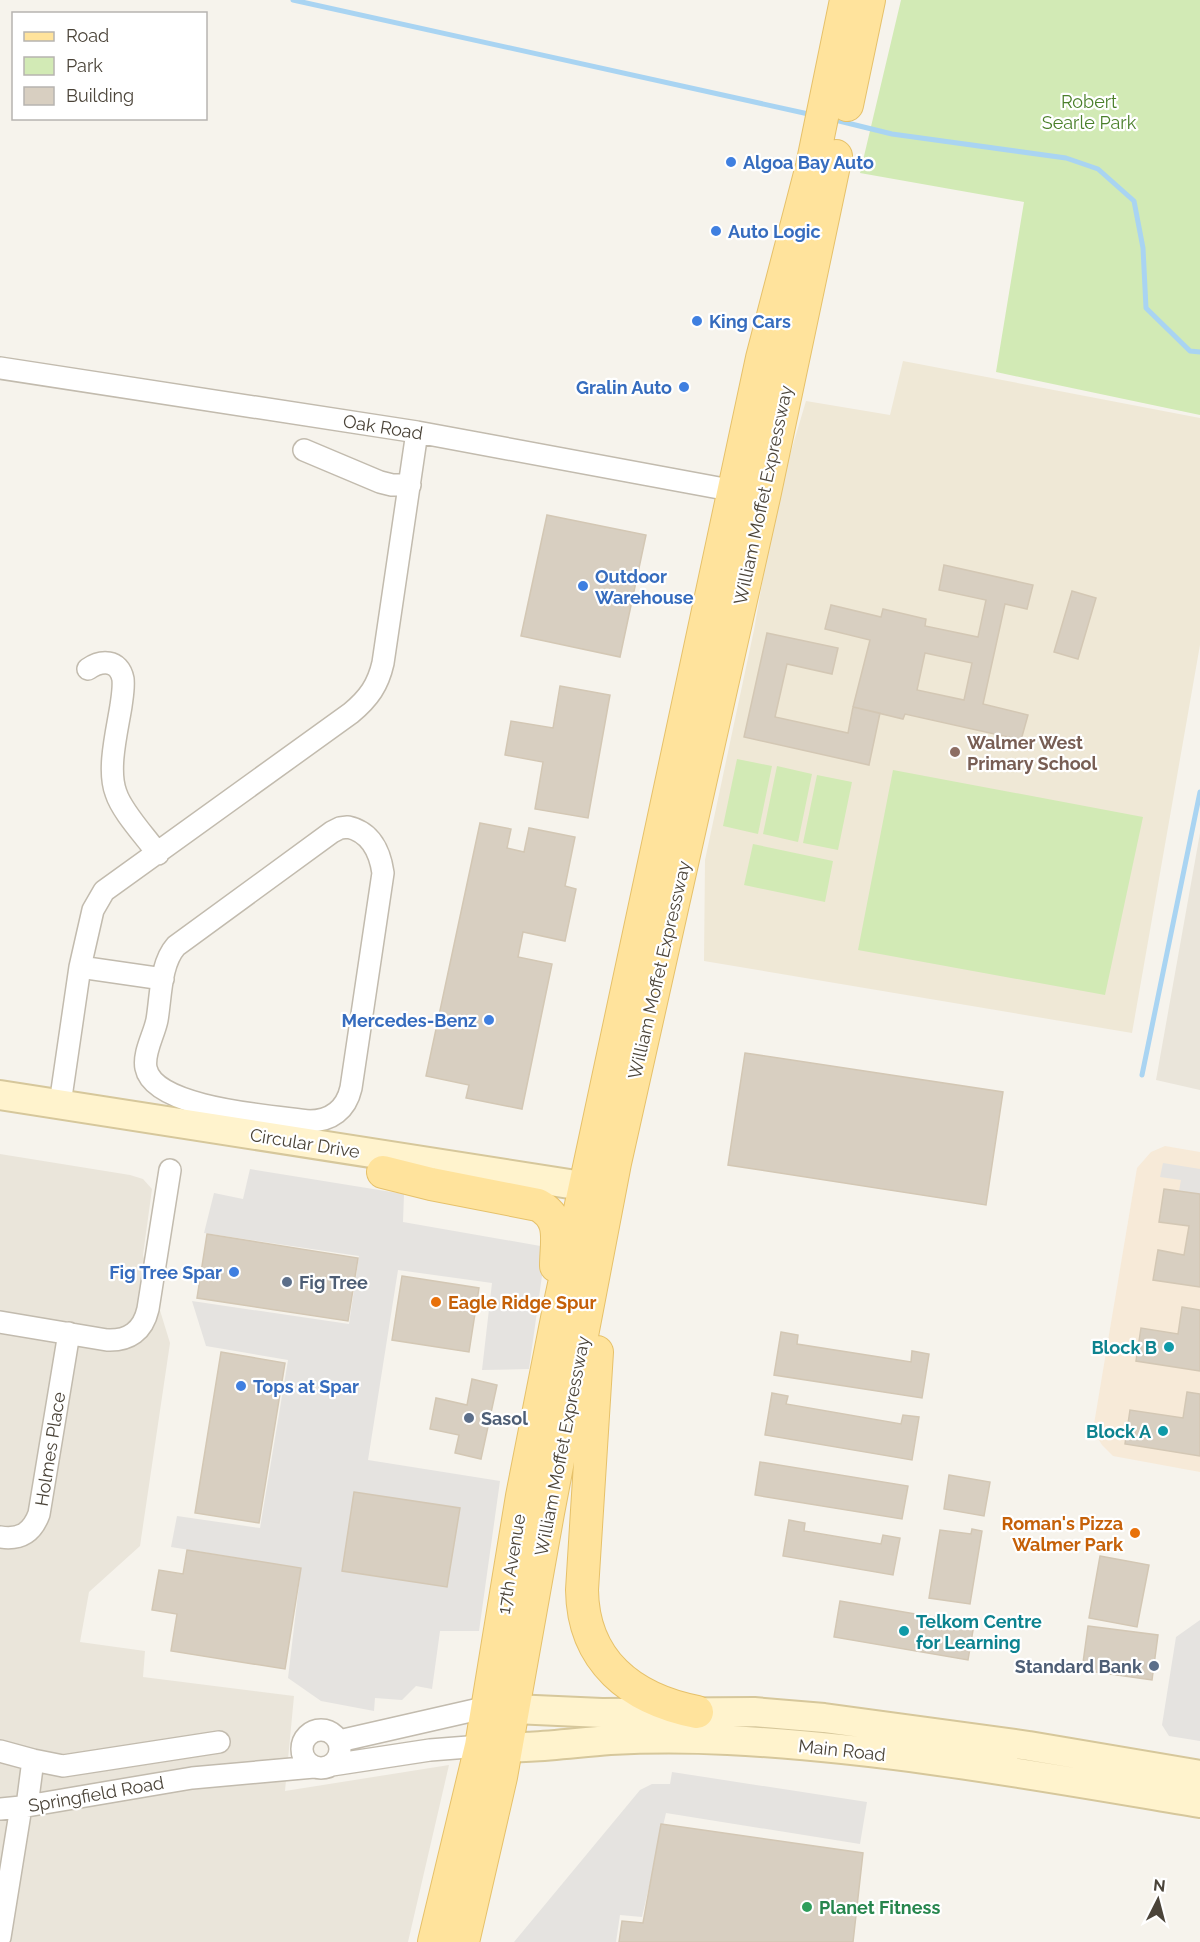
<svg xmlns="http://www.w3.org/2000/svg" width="1200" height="1942" font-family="Raleway,sans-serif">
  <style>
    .residential { fill: #eae5da }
    .commercial { fill: #f7ead8 }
    .education { fill: #efe8d6 }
    .green { fill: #d2eab5 }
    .parking { fill: #e5e3e0 }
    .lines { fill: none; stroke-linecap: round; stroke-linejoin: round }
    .stream { stroke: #a9d4f2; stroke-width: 5 }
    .building { fill: #d8cfc1; stroke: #d3c7b4; stroke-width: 1.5; fill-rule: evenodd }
    .street-casing { stroke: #c2bbae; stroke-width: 24 }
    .secondary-casing { stroke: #d6c79b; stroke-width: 32 }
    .primary-casing { stroke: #e6c16a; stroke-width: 34 }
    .street { stroke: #fff; stroke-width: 21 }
    .secondary { stroke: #fff3cd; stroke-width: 28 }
    .primary { stroke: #ffe39c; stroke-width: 32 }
    .shop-dot { fill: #3f7fe0; stroke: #fff; stroke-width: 2 }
    .education-dot { fill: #8d6e63; stroke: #fff; stroke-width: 2 }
    .service-dot { fill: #5c6f8a; stroke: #fff; stroke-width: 2 }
    .food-dot { fill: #e8710a; stroke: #fff; stroke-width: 2 }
    .culture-dot { fill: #0f9aa8; stroke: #fff; stroke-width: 2 }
    .leisure-dot { fill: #2e9e5b; stroke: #fff; stroke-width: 2 }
    .labels { text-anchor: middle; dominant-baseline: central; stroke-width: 4.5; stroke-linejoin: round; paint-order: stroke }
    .park-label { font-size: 18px; fill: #4a7f2a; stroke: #fff }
    .shop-label { font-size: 18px; font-weight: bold; fill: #366cbe; stroke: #fff; text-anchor: start }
    .street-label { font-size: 18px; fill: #4b4439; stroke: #fff }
    .education-label { font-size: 18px; font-weight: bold; fill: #785e54; stroke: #fff; text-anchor: start }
    .service-label { font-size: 18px; font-weight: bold; fill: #4e5e75; stroke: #fff; text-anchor: start }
    .food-label { font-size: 18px; font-weight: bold; fill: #c56008; stroke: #fff; text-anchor: start }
    .culture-label { font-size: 18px; font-weight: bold; fill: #0d838f; stroke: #fff; text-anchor: end }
    .leisure-label { font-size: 18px; font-weight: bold; fill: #27864d; stroke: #fff; text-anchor: start }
  </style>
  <rect width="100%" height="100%" fill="#f6f3ec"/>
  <path class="residential" d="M1200,833v257l-44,-10z
    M0,1154l130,21 13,4 9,10 -9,66 27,88 -30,203 -51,46 -9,50 65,9 -2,26 151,19 -9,95 164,-26 -41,177h-408z"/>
  <path class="commercial" d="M1165,1146l35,6v320l-87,-16 -11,-11 -9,-15 44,-262 14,-16z"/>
  <path class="education" d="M903,361l297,57v227l-68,388 -428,-72 1,-101 49,-230 22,-128 30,-101 84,14z"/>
  <path class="green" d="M901,0h299v415l-204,-43 28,-170 -164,-29z
    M737,759l35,7 -14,68 -35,-8z
    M777,766l35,8 -14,68 -35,-8z
    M893,770l250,47 -38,178 -247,-45z
    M817,775l35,7 -14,68 -35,-7z
    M753,844l80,17 -8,41 -81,-17z"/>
  <path class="parking" d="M1163,1163l37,6v25l-21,-3 2,-11 -21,-3z
    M250,1169l154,25 -1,28 143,25 -17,122 -47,1 10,-87 -94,-13 -30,190 132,21 -21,150h-39l-8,58 -16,-3 -14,14 -27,-2 -1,13 -53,-10 -33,-23 13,-110 -130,-21 6,-31 83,12 28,-168 -82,-14 -14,-45 157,23 10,-68 -155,-23 10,-40 29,6z
    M1200,1620v121l-31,-5 -7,-11 14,-88z
    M672,1772l195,30 -7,42 -194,-31 -24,104 -22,-2 -4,27h-102l126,-152 12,-6h18z"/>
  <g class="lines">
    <path class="stream" d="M293,0l520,115
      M831,119l61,15 174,24 32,11 36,32 9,47 3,60 44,43 10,1
      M1142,1075l58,-283"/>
  </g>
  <path class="building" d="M547,515l99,20 -26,122 -99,-21z
    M944,565l89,20 -6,24 -22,-5 -22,100 45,11 -7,25 -116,-26 -2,5 -50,-12 17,-67 -45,-11 6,-24 50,12 2,-8 43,10 -1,7 53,11 8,-37 -47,-10zM925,653l47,10 -8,37 -47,-10z
    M1072,591l24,7 -18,61 -24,-7z
    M767,633l71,15 -6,26 -45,-10 -12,53 73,16 5,-26 27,6 -11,52 -125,-28z
    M560,686l50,9 -22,123 -53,-9 8,-47 -38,-7 6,-34 42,7z
    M480,823l31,6 -4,19 17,4 5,-24 46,9 -10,49 11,3 -11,52 -42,-9 -5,25 34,7 -30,145 -56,-11 3,-13 -43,-9z
    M745,1053l258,39 -17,113 -258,-40z
    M1164,1189l36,5v93l-47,-7 5,-30 26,5 5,-29 -30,-4z
    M207,1234l151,24 -10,63 -151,-23z
    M402,1276l77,12 -10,64 -77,-12z
    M1182,1307l18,3v61l-64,-10 5,-33 37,6z
    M781,1332l17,3 -1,9 114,18 1,-11 17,3 -7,44 -148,-23z
    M221,1352l64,11 -26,160 -64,-10z
    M472,1379l25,6 -16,74 -26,-6 4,-18 -29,-6 6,-31 31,7z
    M1187,1392l13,2v62l-75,-12 5,-34 53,8z
    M772,1393l16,3 -2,8 115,20 2,-9 16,2 -7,43 -147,-25z
    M760,1462l148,24 -6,33 -147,-24z
    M949,1475l41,7 -6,34 -40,-7z
    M354,1492l106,16 -13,79 -105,-16z
    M789,1520l16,3 -1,8 77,13 2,-9 17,3 -7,37 -110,-19z
    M972,1529l10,2 -12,73 -41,-6 11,-68 31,4z
    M187,1550l114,18 -16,101 -114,-18 6,-37 -25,-4 7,-40 24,4z
    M1100,1556l49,9 -12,62 -48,-9z
    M840,1601l134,23 -6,36 -134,-23z
    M1088,1626l70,9 -6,45 -70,-10z
    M661,1824l202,29 -10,89h-234l3,-21 21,2z"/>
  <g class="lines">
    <defs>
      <path id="street" d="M0,368l417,64 329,61
        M304,450l76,32 12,3h18
        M88,669c13,-9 31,-10 35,10 1,9 -1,19 -2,27 -4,25 -14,64 -5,87 6,19 30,44 42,61
        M348,827c23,5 32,25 35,46l-32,215c-5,22 -20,33 -42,33 -35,-5 -155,-12 -163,-53 -3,-15 8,-33 11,-48 4,-23 3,-56 19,-74l156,-114 8,-4z
        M80,967l83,12
        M60,1104l20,-137 13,-57 11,-19 247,-178c18,-15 27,-28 32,-50l34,-231
        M0,1322l107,18c22,1 36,-9 41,-31l22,-139
        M0,1537c20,3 32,-4 39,-23l30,-181
        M302 1749a19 19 0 1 1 38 0a19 19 0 1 1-38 0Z
        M339,1741l149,-34
        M0,1751l33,9 -6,46
        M33,1760l30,6 156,-24
        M332,1765l98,-15 51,-4
        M0,1809l21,-2 171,-29 122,-11
        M0,1937l21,-130"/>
      <path id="secondary" d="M0,1095l608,95
        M490,1708l112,5 152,-1 70,6 205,28 171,29
        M484,1746c42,4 84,-3 126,-6 39,-2 79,-2 118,0 159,8 316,37 472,63"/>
      <path id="primary" d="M847,105l22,-105
        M383,1172l48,12 107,21c26,14 18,36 18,61
        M597,1352l-15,238c1,71 49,109 115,122
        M434,1942l47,-196 41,-250 38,-193 202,-945 50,-192 34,-166
        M463,1942l38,-165 47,-264 67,-350 149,-666 72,-341"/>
    </defs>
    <use href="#street" class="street-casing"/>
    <use href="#secondary" class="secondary-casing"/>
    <use href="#primary" class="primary-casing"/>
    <use href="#street" class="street"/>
    <use href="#secondary" class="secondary"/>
    <use href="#primary" class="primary"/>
  </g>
  <g class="shop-dot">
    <circle cx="731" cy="162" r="6"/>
    <circle cx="716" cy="231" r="6"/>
    <circle cx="697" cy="321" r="6"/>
    <circle cx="684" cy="387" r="6"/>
    <circle cx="583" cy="586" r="6"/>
    <circle cx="489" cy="1020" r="6"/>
    <circle cx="234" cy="1272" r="6"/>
    <circle cx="241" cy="1386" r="6"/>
  </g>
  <circle class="education-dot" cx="955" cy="752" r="6"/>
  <g class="service-dot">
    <circle cx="287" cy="1282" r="6"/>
    <circle cx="469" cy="1418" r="6"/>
    <circle cx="1154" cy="1666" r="6"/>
  </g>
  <g class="food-dot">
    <circle cx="436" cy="1302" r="6"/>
    <circle cx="1135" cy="1533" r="6"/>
  </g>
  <g class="culture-dot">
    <circle cx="1169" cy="1347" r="6"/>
    <circle cx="1163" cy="1431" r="6"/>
    <circle cx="904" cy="1631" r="6"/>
  </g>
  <circle class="leisure-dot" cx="807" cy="1907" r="6"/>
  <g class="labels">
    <g class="park-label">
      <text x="1089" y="101">Robert<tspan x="1089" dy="21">Searle Park</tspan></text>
    </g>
    <g class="shop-label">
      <text x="743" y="162">Algoa Bay Auto</text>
      <text x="728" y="231">Auto Logic</text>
      <text x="709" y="321">King Cars</text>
      <text x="672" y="387" text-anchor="end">Gralin Auto</text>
      <text x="595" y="576">Outdoor<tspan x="595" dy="21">Warehouse</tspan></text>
      <text x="477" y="1020" text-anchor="end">Mercedes-Benz</text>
      <text x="222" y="1272" text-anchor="end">Fig Tree Spar</text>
      <text x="253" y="1386">Tops at Spar</text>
    </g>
    <g class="street-label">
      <text transform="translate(383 427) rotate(9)">Oak Road</text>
      <text transform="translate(763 495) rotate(-78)">William Moffet Expressway</text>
      <text transform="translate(659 970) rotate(-77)">William Moffet Expressway</text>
      <text transform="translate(305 1143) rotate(9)">Circular Drive</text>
      <text transform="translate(562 1446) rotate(-79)">William Moffet Expressway</text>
      <text transform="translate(50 1449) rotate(-81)">Holmes Place</text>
      <text transform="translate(511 1564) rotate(-81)">17th Avenue</text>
      <text transform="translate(842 1750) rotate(6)">Main Road</text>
      <text transform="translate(96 1794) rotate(-10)">Springfield Road</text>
    </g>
    <g class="education-label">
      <text x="967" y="742">Walmer West<tspan x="967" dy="21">Primary School</tspan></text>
    </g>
    <g class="service-label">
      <text x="299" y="1282">Fig Tree</text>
      <text x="481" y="1418">Sasol</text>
      <text x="1142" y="1666" text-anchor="end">Standard Bank</text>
    </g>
    <g class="food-label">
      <text x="448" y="1302">Eagle Ridge Spur</text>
      <text x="1123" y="1523" text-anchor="end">Roman's Pizza<tspan x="1123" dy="21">Walmer Park</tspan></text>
    </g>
    <g class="culture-label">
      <text x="1157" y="1347">Block B</text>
      <text x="1151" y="1431">Block A</text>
      <text x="916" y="1621" text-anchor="start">Telkom Centre<tspan x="916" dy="21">for Learning</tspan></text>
    </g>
    <g class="leisure-label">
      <text x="819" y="1907">Planet Fitness</text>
    </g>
  </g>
  <rect x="12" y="12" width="195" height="108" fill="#ffffff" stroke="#b7b4b0" stroke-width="1.5"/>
  <rect x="24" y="32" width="30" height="9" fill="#ffe39c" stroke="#b7b4b0" stroke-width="1.5"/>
  <text x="66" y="42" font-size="18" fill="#4b4439">Road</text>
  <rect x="24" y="57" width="30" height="18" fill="#d2eab5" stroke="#b7b4b0" stroke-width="1.5"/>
  <text x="66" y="72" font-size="18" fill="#4b4439">Park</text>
  <rect x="24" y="87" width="30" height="18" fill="#d8cfc1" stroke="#b7b4b0" stroke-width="1.5"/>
  <text x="66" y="102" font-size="18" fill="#4b4439">Building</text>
  <g transform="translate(1158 1900) rotate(6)" stroke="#ffffff" stroke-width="4.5" paint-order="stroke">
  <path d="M0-4.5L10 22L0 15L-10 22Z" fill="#4b4439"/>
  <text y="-9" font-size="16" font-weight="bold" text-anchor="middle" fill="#4b4439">N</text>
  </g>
</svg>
